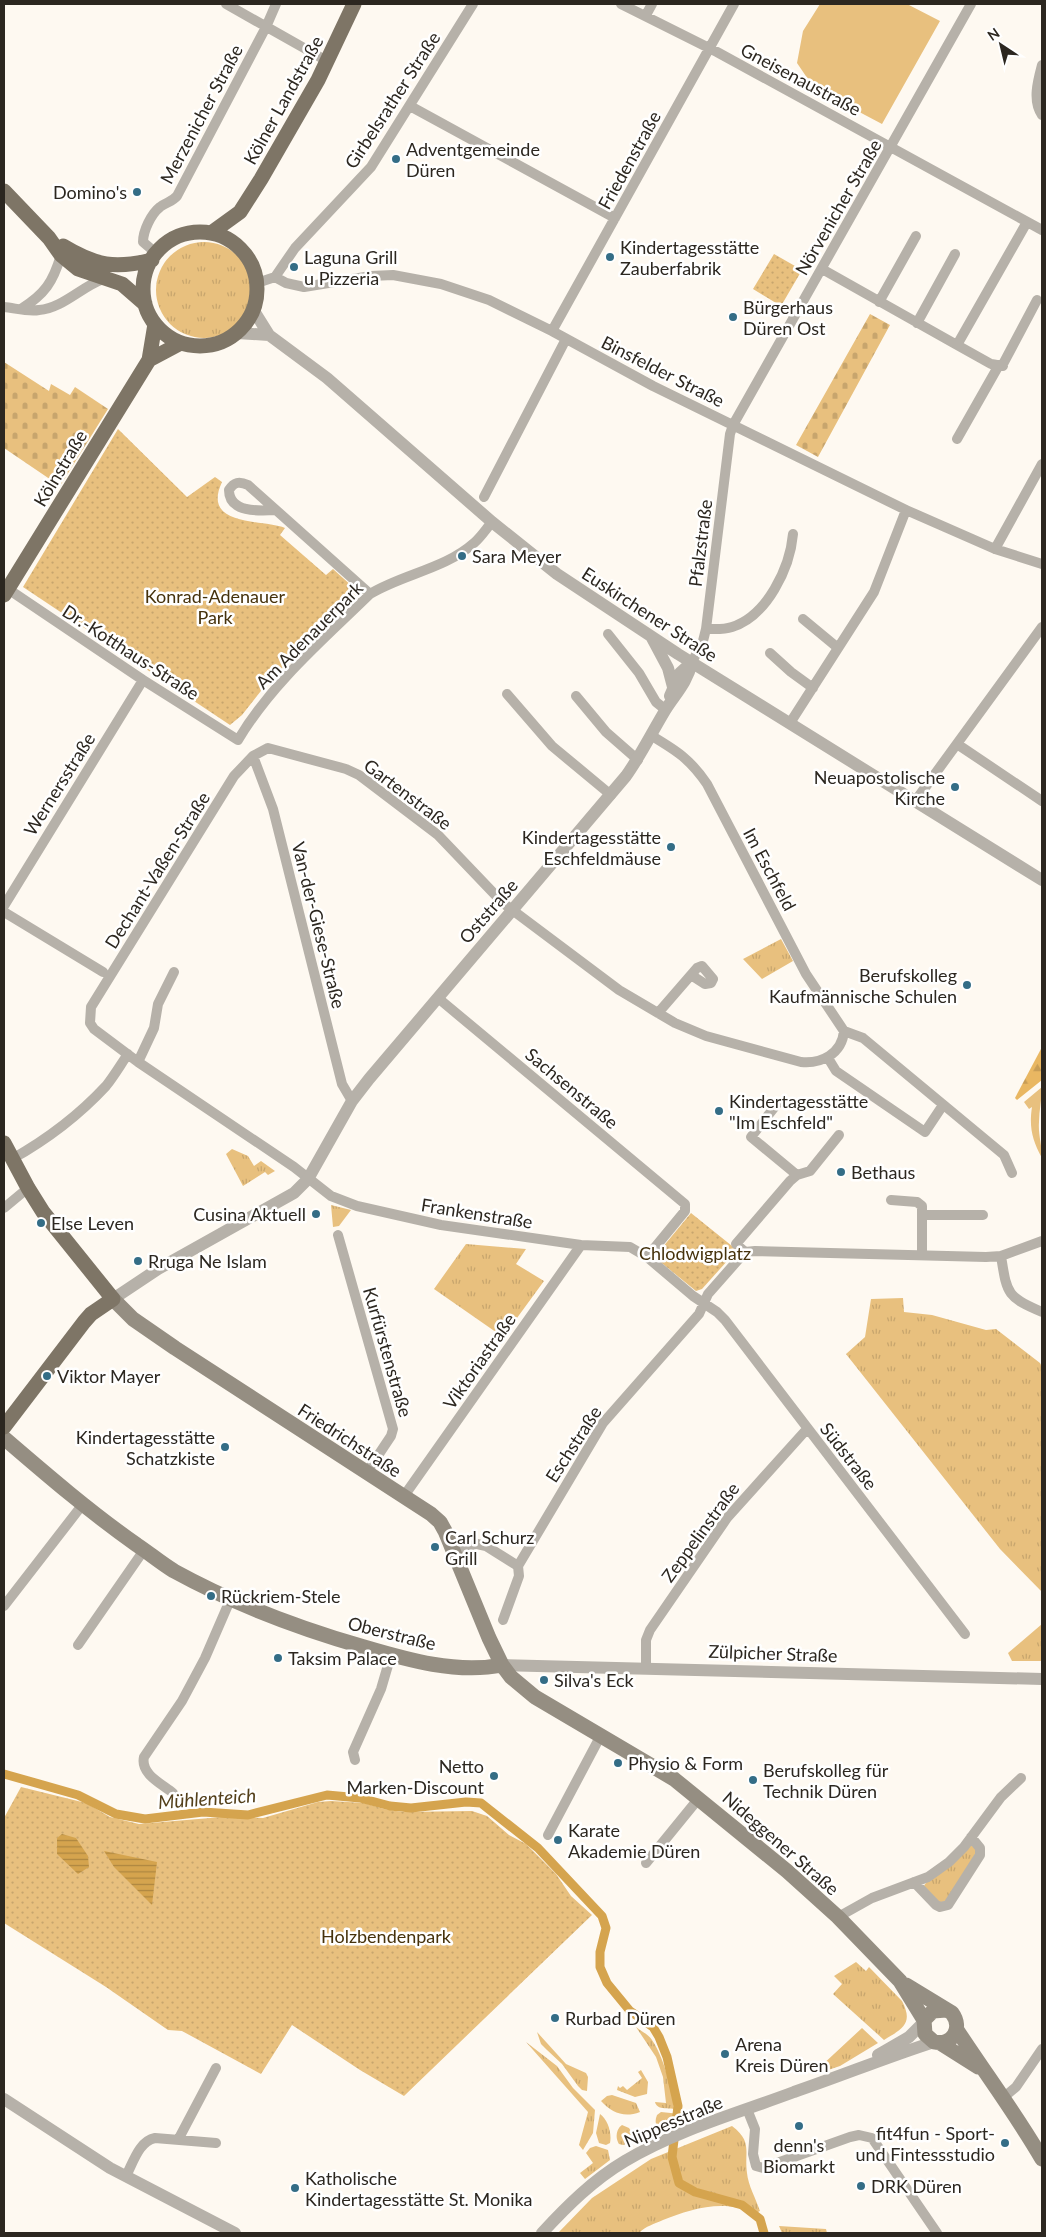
<svg xmlns="http://www.w3.org/2000/svg" width="1046" height="2237" font-family="Lato,sans-serif">
  <style>
    .grass { fill: url(#grass-tufts) }
    .forest { fill: url(#forest-firs) }
    .cemetery { fill: url(#cemetery-stones) }
    .park { fill: url(#park-dots) }
    .pitch { fill: #e8c07e }
    .water { fill: url(#water-rules) }
    .lines { fill: none; stroke-linecap: round; stroke-linejoin: round }
    .canal { stroke: #d5a44e; stroke-width: 9 }
    .minor { stroke: #b6b1a9; stroke-width: 10 }
    .tertiary { stroke: #b6b1a9; stroke-width: 12 }
    .secondary { stroke: #958e82; stroke-width: 15 }
    .primary { stroke: #7e7566; stroke-width: 15 }
    .poi-dot { fill: #346d86; stroke: #fff; stroke-width: 2 }
    .labels { text-anchor: middle; dominant-baseline: central; stroke-width: 5; stroke-linejoin: round; paint-order: stroke }
    .street-label { font-size: 18px; fill: #2c2720; stroke: #fff }
    .poi-label { font-size: 18px; fill: #2c2720; stroke: #fff; text-anchor: start }
    .park-label { font-size: 18px; fill: #46320c; stroke: #fff }
    .water-label { font-size: 19px; font-style: italic; fill: #54401b; stroke: #fff }
  </style>
  <defs>
    <pattern id="grass-tufts" width="24" height="20" patternUnits="userSpaceOnUse" patternTransform="scale(1.25)"><rect width="24" height="20" fill="#e8c07e"/><path d="M3 7l-1-3M5 7V3M7 7l1-3M15 17l-1-3M17 17v-4M19 17l1-3" fill="none" stroke="#c7a56d"/></pattern>
    <pattern id="forest-firs" width="22" height="20" patternUnits="userSpaceOnUse" patternTransform="scale(1.25)"><rect width="22" height="20" fill="#e9b762"/><path d="M5 1l3.5 6h-7zM16 11l3.5 6h-7z" fill="#c89d55"/></pattern>
    <pattern id="cemetery-stones" width="16" height="16" patternUnits="userSpaceOnUse" patternTransform="scale(1.25)"><rect width="16" height="16" fill="#e8c07e"/><path d="M2 7V4a2 2 0 0 1 4 0v3zM10 15v-3a2 2 0 0 1 4 0v3z" fill="#c7a56d"/></pattern>
    <pattern id="park-dots" width="8" height="8" patternUnits="userSpaceOnUse" patternTransform="scale(1.25)"><rect width="8" height="8" fill="#e8c07e"/><path d="M2 2h.1M6 6h.1" fill="none" stroke="#c7a56d" stroke-width="1.8" stroke-linecap="round"/></pattern>
    <pattern id="water-rules" width="6" height="5" patternUnits="userSpaceOnUse" patternTransform="scale(1.25)"><rect width="6" height="5" fill="#d5a44e"/><path d="M0 2.5h6" fill="none" stroke="#ad8640"/></pattern>
  </defs>
  <rect width="100%" height="100%" fill="#fef9f1"/>
  <path class="grass" d="M156 290a48 48 0 1 1 96 0a48 48 0 1 1-96 0Z
    M781,939l12,22 -31,18 -19,-20z
    M232,1149l16,7 6,10 7,-5 14,10 -7,4 -3,-3 -22,14 -17,-32z
    M331,1205l20,5 -12,16 -6,1z
    M466,1244l60,5 -10,15 28,17 -41,56 -69,-48z
    M903,1298l1,14 28,3 54,15 10,-1 44,34 2,4v225l-42,-43 -154,-195 19,-17 6,-38z
    M1042,1624v37h-30l-4,-8z
    M970,1845l5,2 1,6 -29,47 -7,3 -16,-17 1,-2z
    M856,1962l10,9 3,-4 33,34c12,23 0,28 -18,39l-51,-46 9,-10 -8,-8z
    M636,2027c5,4 13,8 16,13 10,14 22,52 22,69 -7,-1 -17,1 -19,-7l11,1 -3,-26 -7,-20z
    M862,2028l16,15 -38,23 -15,5 -5,-4z
    M537,2032l29,32 20,9 2,4 -1,14 -5,-1 -4,-4 -16,-22 -15,-14 -6,-6z
    M526,2042l31,24 16,22 22,22 -2,23 -10,17 -4,-5 9,-33z
    M641,2070l7,12 -1,12 -12,3 -18,-7 1,-4 2,2 3,-2 4,4 15,-12 -4,-6z
    M612,2095l24,8 4,9c-16,6 -28,1 -39,-11l6,-5z
    M661,2112l29,3 2,6 -30,11c-6,-4 -8,-10 -5,-17z
    M600,2114c8,6 12,19 10,29l-4,2 -7,-2 -3,-10z
    M622,2125l7,3 5,8 -4,7 -7,2 -4,-1c-4,-6 -3,-15 3,-19z
    M732,2126c21,16 12,25 15,47 1,12 9,26 13,38l-6,3c-28,-16 -64,-5 -91,6 -9,4 -17,6 -24,13h-81l34,-35 59,-39z
    M596,2146l12,4 2,10 -25,19 -5,-6 13,-10 -7,-10 4,-5z
    M779,2226l47,3 1,4h-45z"/>
  <path class="forest" d="M1042,1047v33l-25,20 -2,-2z"/>
  <path class="cemetery" d="M870,314l20,11 -72,132 -22,-12z
    M4,362l45,29 2,-7 19,11 5,-8 33,22 -48,77 -56,-38z"/>
  <path class="park" d="M774,254l28,16 -21,36 -28,-17z
    M118,429l69,68 28,-20 7,5c-21,45 40,37 63,46l-5,7 46,40 7,-6 21,19 2,8 -88,86 -26,33 -12,10 -207,-138z
    M691,1213l46,37 -35,39 -6,2 -38,-31 -1,-6z
    M21,1787l65,16 24,14 29,7 83,-7 41,1 55,-16 13,-1 33,2 20,6 18,3 70,-1 15,5 22,19 17,9 30,30 15,22 21,19 -188,181 -44,-26 -68,-45 -31,49 -79,-43 -14,-1 -62,-43 -102,-64v-105z"/>
  <path class="pitch" d="M820,4h87l33,17 -58,103 -68,-36 -17,-25 6,-32z
    M1042,1087c0,12 -3,23 -3,35 -1,12 3,23 3,36 -10,-18 -13,-31 -10,-51l-3,2 -5,-7z"/>
  <path class="water" d="M62,1834l14,4 12,18 1,11 -11,7 -21,-20v-16z
    M104,1851l53,11 -5,43 -38,-38z"/>
  <g class="lines">
    <path class="canal" d="M4,1774l74,21 38,19 29,5 58,-7 45,3 79,-20 33,3 30,8 21,2 55,-6 15,1 57,45 64,68 4,12 -6,24v15l7,16 23,28 23,16 6,10 8,20 11,49 -6,51 7,26 16,9 47,13 18,14 4,14"/>
    <path class="minor" d="M226,4l101,57
      M621,4l96,48 325,178
      M646,15l6,-11
      M1042,65c-4,15 -10,36 0,50
      M410,106l205,112
      M156,253l-13,-11c0,-11 8,-28 17,-35 6,-5 12,-5 17,-11l89,-169 10,-23
      M822,269l135,76 70,-123
      M275,277l20,-29 76,-81 102,-163
      M257,283l18,-6 11,6 18,4 67,-11 22,-1 48,9 48,16 63,31 101,55 253,124 89,39 47,15
      M879,302l37,-66
      M4,307c11,1 24,5 35,3 24,-2 42,-23 64,-31
      M21,309c24,-15 32,-27 40,-54
      M917,323l38,-69
      M552,331l182,-327
      M957,345l34,19 12,2
      M1002,366l35,-66
      M957,439l42,-74
      M484,497l82,-158
      M276,510c-17,1 -47,3 -47,-20 5,-8 10,-9 19,-5l122,109
      M995,549l47,-85
      M8,589l135,91 95,60c34,-57 85,-100 132,-146 33,-20 75,-25 104,-51 7,-6 12,-14 18,-21
      M803,619l35,29
      M706,629c9,0 17,1 26,-2 35,-11 58,-59 61,-93
      M608,634l31,39 17,29 10,8
      M770,653l21,19 22,16
      M692,662l11,-21 3,-12 24,-195 3,-9 238,-421
      M507,694l45,52 59,49
      M576,696l30,36 32,28
      M790,723l84,-131 32,-82
      M652,736c25,15 38,23 55,48l99,190 38,57c-2,23 -23,33 -43,31l-95,-26 -31,-13 -56,-33 -116,-87 -65,-68 -79,-60 -13,-6 -78,-21 -15,8 -19,20 -143,231 -1,16 4,6 44,33 156,105 37,29 26,10 84,19 140,20 49,2 17,10 46,39 24,16 8,8 240,314
      M957,744l85,57
      M253,756l20,53 69,275 10,17
      M916,800l126,-173
      M4,906l139,-226
      M4,912l99,60
      M438,998l247,206v7l-38,46
      M658,1013l39,-45 5,-2 11,13 -2,4 -6,1 -14,-9
      M844,1031l19,7 141,117 8,18
      M828,1058l8,13 89,61 18,-27
      M138,1062l16,-34 4,-24 16,-32
      M777,1104l-26,33 46,38
      M12,1159c34,-19 68,-45 94,-73 8,-10 15,-22 22,-32
      M891,1200l26,2 5,4v9
      M4,1208l24,-20
      M338,1235l55,194 -2,7 -24,36
      M745,1252l10,-1 231,6 15,-1 41,-15
      M745,1252l-9,-8 54,-63 7,-6 13,-4 29,-36
      M922,1255v-40h61
      M1001,1256c6,37 5,41 41,56
      M404,1496l177,-251
      M454,1550l23,-6 9,2 32,20 1,10 -16,44
      M518,1566l85,-143 96,-109 9,-20 37,-42
      M4,1606l79,-102
      M78,1645l66,-95
      M646,1667v-27l4,-10 77,-112 80,-89
      M355,1760l-2,-8 28,-63 10,-34
      M173,1793c-11,-9 -33,-19 -29,-36l38,-56 23,-43 26,-60
      M548,1835l53,-100
      M646,1863l53,-65
      M914,1882l22,23 4,2 8,-2 32,-50v-7l-9,-11
      M838,1917l34,-19 56,-21 21,-15 15,-15 37,-50 20,-19
      M1004,2097l12,-10 26,-38
      M747,2109l8,20 -2,25 3,12 7,2 87,-31 9,-2 13,3 65,95
      M178,2140l38,-72
      M126,2176c7,-13 13,-35 29,-38l61,5"/>
    <path class="tertiary" d="M254,311l15,24 58,43 165,144 65,52 121,80 364,226
      M237,333l32,2
      M652,638l16,30 5,19
      M670,696l10,-23 12,-11
      M113,1299l45,-30 136,-76 14,-14 44,-78 17,-22 257,-303c15,-21 26,-44 40,-67 11,-17 21,-26 26,-47
      M502,1665l540,14
      M878,2055l31,-18 15,-15
      M4,2099l106,69 125,65
      M542,2233c25,-27 51,-53 83,-72 52,-31 113,-48 169,-69 47,-16 93,-35 140,-50"/>
    <path class="secondary" d="M113,1299l20,20 42,29 256,166 9,8 5,9 44,107 13,27 9,12 24,20 139,82 113,92 51,46 62,64 24,39
      M4,1438c43,37 86,74 133,107 12,8 24,18 37,26 60,33 124,57 190,76 44,13 93,27 138,18
      M906,1985l46,28c11,15 1,33 -18,29l-9,-8 -1,-14 9,-9 13,-1
      M957,2030c28,43 59,84 85,129
      M940,2043l38,24"/>
    <path class="primary" d="M4,191l45,47 12,17 17,14 44,15 23,20
      M143 289a57 57 0 1 1 114 0a57 57 0 1 1-114 0Z
      M211,233l29,-21 21,-33 57,-99 36,-76
      M63,246c33,20 52,23 89,14
      M149,360l32,-17
      M4,595l145,-235 6,-36
      M4,1143l24,45 15,24 70,87 -22,15 -7,8 -80,105"/>
  </g>
  <g class="poi-dot">
    <circle cx="396" cy="159" r="5"/>
    <circle cx="137" cy="192" r="5"/>
    <circle cx="610" cy="257" r="5"/>
    <circle cx="294" cy="267" r="5"/>
    <circle cx="733" cy="317" r="5"/>
    <circle cx="462" cy="556" r="5"/>
    <circle cx="955" cy="787" r="5"/>
    <circle cx="671" cy="847" r="5"/>
    <circle cx="967" cy="985" r="5"/>
    <circle cx="719" cy="1111" r="5"/>
    <circle cx="841" cy="1172" r="5"/>
    <circle cx="316" cy="1214" r="5"/>
    <circle cx="41" cy="1223" r="5"/>
    <circle cx="138" cy="1261" r="5"/>
    <circle cx="47" cy="1376" r="5"/>
    <circle cx="225" cy="1447" r="5"/>
    <circle cx="435" cy="1547" r="5"/>
    <circle cx="211" cy="1596" r="5"/>
    <circle cx="278" cy="1658" r="5"/>
    <circle cx="544" cy="1680" r="5"/>
    <circle cx="618" cy="1763" r="5"/>
    <circle cx="494" cy="1776" r="5"/>
    <circle cx="753" cy="1780" r="5"/>
    <circle cx="558" cy="1840" r="5"/>
    <circle cx="555" cy="2018" r="5"/>
    <circle cx="725" cy="2054" r="5"/>
    <circle cx="799" cy="2126" r="5"/>
    <circle cx="1005" cy="2143" r="5"/>
    <circle cx="861" cy="2186" r="5"/>
    <circle cx="295" cy="2188" r="5"/>
  </g>
  <g class="labels">
    <g class="street-label">
      <text transform="translate(801 79) rotate(28)">Gneisenaustraße</text>
      <text transform="translate(283 100) rotate(-61)">Kölner Landstraße</text>
      <text transform="translate(392 100) rotate(-57)">Girbelsrather Straße</text>
      <text transform="translate(201 114) rotate(-62)">Merzenicher Straße</text>
      <text transform="translate(629 160) rotate(-61)">Friedenstraße</text>
      <text transform="translate(838 207) rotate(-60)">Nörvenicher Straße</text>
      <text transform="translate(663 371) rotate(27)">Binsfelder Straße</text>
      <text transform="translate(60 468) rotate(-59)">Kölnstraße</text>
      <text transform="translate(700 543) rotate(-83)">Pfalzstraße</text>
      <text transform="translate(650 614) rotate(33)">Euskirchener Straße</text>
      <text transform="translate(309 635) rotate(-45)">Am Adenauerpark</text>
      <text transform="translate(131 652) rotate(33)">Dr.-Kotthaus-Straße</text>
      <text transform="translate(59 784) rotate(-58)">Wernersstraße</text>
      <text transform="translate(408 794) rotate(37)">Gartenstraße</text>
      <text transform="translate(770 869) rotate(62)">Im Eschfeld</text>
      <text transform="translate(157 870) rotate(-58)">Dechant-Vaßen-Straße</text>
      <text transform="translate(488 911) rotate(-49)">Oststraße</text>
      <text transform="translate(319 925) rotate(76)">Van-der-Giese-Straße</text>
      <text transform="translate(572 1088) rotate(40)">Sachsenstraße</text>
      <text transform="translate(477 1213) rotate(9)">Frankenstraße</text>
      <text transform="translate(388 1352) rotate(74)">Kurfürstenstraße</text>
      <text transform="translate(479 1361) rotate(-55)">Viktoriastraße</text>
      <text transform="translate(350 1440) rotate(33)">Friedrichstraße</text>
      <text transform="translate(573 1444) rotate(-57)">Eschstraße</text>
      <text transform="translate(849 1456) rotate(52)">Südstraße</text>
      <text transform="translate(700 1532) rotate(-54)">Zeppelinstraße</text>
      <text transform="translate(392 1633) rotate(14)">Oberstraße</text>
      <text transform="translate(773 1653) rotate(2)">Zülpicher Straße</text>
      <text transform="translate(781 1843) rotate(41)">Nideggener Straße</text>
      <text transform="translate(673 2121) rotate(-23)">Nippesstraße</text>
    </g>
    <g class="poi-label">
      <text x="406" y="149">Adventgemeinde<tspan x="406" dy="21">Düren</tspan></text>
      <text x="127" y="192" text-anchor="end">Domino's</text>
      <text x="620" y="247">Kindertagesstätte<tspan x="620" dy="21">Zauberfabrik</tspan></text>
      <text x="304" y="257">Laguna Grill<tspan x="304" dy="21">u Pizzeria</tspan></text>
      <text x="743" y="307">Bürgerhaus<tspan x="743" dy="21">Düren Ost</tspan></text>
      <text x="472" y="556">Sara Meyer</text>
      <text x="945" y="777" text-anchor="end">Neuapostolische<tspan x="945" dy="21">Kirche</tspan></text>
      <text x="661" y="837" text-anchor="end">Kindertagesstätte<tspan x="661" dy="21">Eschfeldmäuse</tspan></text>
      <text x="957" y="975" text-anchor="end">Berufskolleg<tspan x="957" dy="21">Kaufmännische Schulen</tspan></text>
      <text x="729" y="1101">Kindertagesstätte<tspan x="729" dy="21">"Im Eschfeld"</tspan></text>
      <text x="851" y="1172">Bethaus</text>
      <text x="306" y="1214" text-anchor="end">Cusina Aktuell</text>
      <text x="51" y="1223">Else Leven</text>
      <text x="148" y="1261">Rruga Ne Islam</text>
      <text x="57" y="1376">Viktor Mayer</text>
      <text x="215" y="1437" text-anchor="end">Kindertagesstätte<tspan x="215" dy="21">Schatzkiste</tspan></text>
      <text x="445" y="1537">Carl Schurz<tspan x="445" dy="21">Grill</tspan></text>
      <text x="221" y="1596">Rückriem-Stele</text>
      <text x="288" y="1658">Taksim Palace</text>
      <text x="554" y="1680">Silva's Eck</text>
      <text x="628" y="1763">Physio &amp; Form</text>
      <text x="484" y="1766" text-anchor="end">Netto<tspan x="484" dy="21">Marken-Discount</tspan></text>
      <text x="763" y="1770">Berufskolleg für<tspan x="763" dy="21">Technik Düren</tspan></text>
      <text x="568" y="1830">Karate<tspan x="568" dy="21">Akademie Düren</tspan></text>
      <text x="565" y="2018">Rurbad Düren</text>
      <text x="735" y="2044">Arena<tspan x="735" dy="21">Kreis Düren</tspan></text>
      <text x="995" y="2133" text-anchor="end">fit4fun - Sport-<tspan x="995" dy="21">und Fintessstudio</tspan></text>
      <text x="799" y="2145" text-anchor="middle">denn's<tspan x="799" dy="21">Biomarkt</tspan></text>
      <text x="305" y="2178">Katholische<tspan x="305" dy="21">Kindertagesstätte St. Monika</tspan></text>
      <text x="871" y="2186">DRK Düren</text>
    </g>
    <g class="park-label">
      <text x="215" y="596">Konrad-Adenauer<tspan x="215" dy="21">Park</tspan></text>
      <text x="695" y="1253">Chlodwigplatz</text>
      <text x="386" y="1936">Holzbendenpark</text>
    </g>
    <g class="water-label">
      <text transform="translate(207 1798) rotate(-4)">Mühlenteich</text>
    </g>
  </g>
  <rect width="1046" height="2237" fill="none" stroke="#2c2720" stroke-width="10"/>
  <g transform="translate(1001 45) rotate(325)" stroke="#ffffff" stroke-width="4" paint-order="stroke">
  <path d="M0-4L9 19L0 12L-9 19Z" fill="#2c2720"/>
  <text y="-8" font-size="14" font-weight="bold" text-anchor="middle" fill="#2c2720">N</text>
  </g>
</svg>
